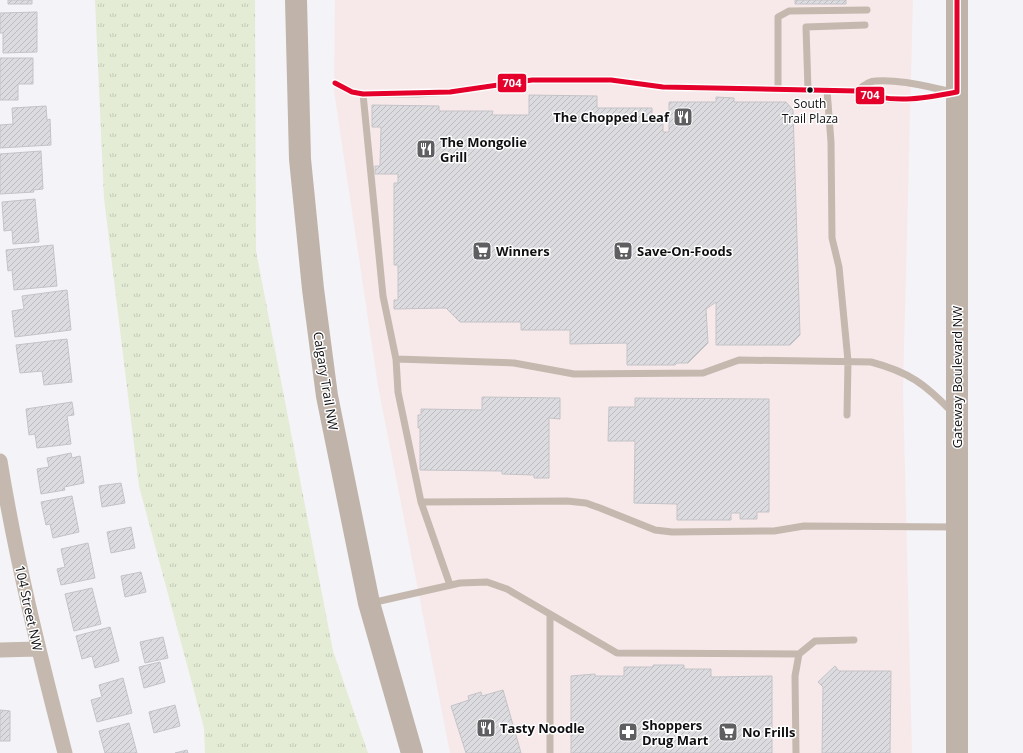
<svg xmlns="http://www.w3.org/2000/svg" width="1023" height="753" font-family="'Open Sans',sans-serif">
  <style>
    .commercial { fill: #f7e9e9 }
    .grass { fill: url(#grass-tufts) }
    .building { fill: url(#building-hatch); stroke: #c4c3c8 }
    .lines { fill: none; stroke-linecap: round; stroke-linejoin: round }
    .lane { stroke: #c5b8ae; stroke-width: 7 }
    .street { stroke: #c5b8ae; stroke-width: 15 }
    .highway { stroke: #c0b3aa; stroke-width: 22 }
    .bus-1-casing { stroke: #fefefe; stroke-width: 8 }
    .bus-1 { stroke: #e4002b; stroke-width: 5 }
    .bus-dot { fill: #0f0f12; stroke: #fefefe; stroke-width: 1.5 }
    .labels { text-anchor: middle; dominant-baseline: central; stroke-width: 3; stroke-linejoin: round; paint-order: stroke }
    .bus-label { font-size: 12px; fill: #0f0f12; stroke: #fefefe }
    .poi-label { font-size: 13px; font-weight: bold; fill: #0f0f12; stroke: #fefefe; text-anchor: start }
    .street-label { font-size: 13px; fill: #0f0f12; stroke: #fefefe }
    .line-badge { stroke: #fefefe; stroke-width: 1.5 }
    .badge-label { font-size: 11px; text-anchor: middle; font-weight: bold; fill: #fff }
  </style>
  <defs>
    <pattern id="grass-tufts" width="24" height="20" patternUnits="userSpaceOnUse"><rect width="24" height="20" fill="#e4ecd5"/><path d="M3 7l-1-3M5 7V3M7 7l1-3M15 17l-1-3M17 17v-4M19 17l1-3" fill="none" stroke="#c2c9b6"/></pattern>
    <pattern id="building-hatch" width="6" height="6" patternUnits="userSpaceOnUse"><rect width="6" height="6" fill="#dcdce0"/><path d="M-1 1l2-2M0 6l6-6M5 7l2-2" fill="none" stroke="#bcbcbf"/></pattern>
  </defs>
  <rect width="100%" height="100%" fill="#f3f3f8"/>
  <path class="commercial" d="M335,0h578l-10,390 9,363h-462l-72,-367 -44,-295z"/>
  <path class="grass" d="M95,0h160l1,251 77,400 35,102h-163l-1,-25 -65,-242 -35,-288z"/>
  <path class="building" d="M8,0h24v4h-24z
    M795,0h51v4h-51z
    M37,12v40l-34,1v-20h-3v-20z
    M0,58h33v26h-15v16h-18z
    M529,95l68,1v12h55v12h11v12h6v-30h47v-5l18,1v4h52l7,8 7,225 -10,10h-74v-43l-10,7 2,34 -20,20h-11l-2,2h-48v-22l-57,1v-14h-49v-8h-61l-14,-14 -52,1v-9h4v-35h-4v-82h4v-9h-23v-8h5l1,-39h-9v-22l67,1v5h54l-1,4h37z
    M46,106l1,14 3,-1 1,26 -51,3v-23l13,-1 -1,-16z
    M41,151l2,38 -10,1 1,2 -34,2v-40z
    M35,199l4,43 -26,2 -1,-14 -8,1 -2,-29z
    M53,245l4,41 -43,4 -2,-20 -4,1 -2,-21z
    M67,290l4,40 -56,7 -3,-26 12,-2 -2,-13z
    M67,339l5,43 -28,3 -2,-14 -22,2 -4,-28z
    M482,397l78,1v21l-11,-1v60h-15v-3l-32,-1v-3l-82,-1v-42h-2v-13h3v-6l61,1z
    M635,398l134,1v113h-12v7h-17v-6h-9v7h-54v-16l-43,-1 1,-62h-27l1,-34h26z
    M72,402l2,13 -7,1 4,28 -34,4 -2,-14 -6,1 -3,-26z
    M71,453l1,5 8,-2 4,27 -20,4 1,3 -24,4 -4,-25 12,-2 -2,-9z
    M121,483l4,20 -23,4 -3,-21z
    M72,496l7,36 -26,6 -3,-14 -4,1 -5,-23z
    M131,527l4,21 -24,5 -4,-21z
    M88,543l7,35 -34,7 -4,-16 8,-2 -4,-18z
    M141,572l5,20 -21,5 -4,-21z
    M92,588l9,36 -27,7 -9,-37z
    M110,627l9,34 -24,7 -3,-12 -10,3 -6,-23z
    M163,637l5,21 -23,5 -5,-21z
    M160,662l5,20 -21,6 -5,-21z
    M653,665h31v4h27v8l61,-1v77h-201v-77l24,-2v2h29v-9h29z
    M835,666l4,5h52l-1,82h-68l1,-66 -5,-5z
    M123,678l9,35 -35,9 -6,-22 11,-3 -3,-12z
    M503,690l18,63h-55l-15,-47 18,-6 -1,-4 13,-4 1,4z
    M175,705l5,21 -26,7 -5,-21z
    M0,710l10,1v30h-10z
    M129,723l8,30h-32l-6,-22z
    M187,750l1,3h-13z"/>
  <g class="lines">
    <path class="lane" d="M335,83l17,9 11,2h55l32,-2 82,-12h79l52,7 194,4c32,14 64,8 97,2
      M778,89v-72l11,-6 78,-1
      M808,90l-2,-63 59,-2
      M827,90l4,52 1,96 7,29 9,94 -1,54
      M857,91c5,-4 11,-10 18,-10 25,-2 53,6 78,11
      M363,94l20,202 13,63 2,33 23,110 29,83
      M396,359l118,4 60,11 129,-1 36,-13 132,2c38,10 54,22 81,50
      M421,502l146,-1 19,2 14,5 55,22 17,2 102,-1 30,-5 151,1
      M371,603l89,-20 27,-1 20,7 110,64 182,1
      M550,753v-139
      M796,753l-1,-77 4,-22 16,-13 39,-1"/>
    <path class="street" d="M0,461c16,99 40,195 65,292
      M0,650l38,-1"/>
    <path class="highway" d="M296,0l4,159 13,130 14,107 42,207 43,150
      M957,753v-753"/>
    <defs>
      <path id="bus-1" d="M335,83l17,9 11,2 87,-2 82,-12h79l52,7 194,4c34,13 65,8 100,1v-92"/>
    </defs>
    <use href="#bus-1" class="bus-1-casing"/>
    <use href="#bus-1" class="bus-1"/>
  </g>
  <defs>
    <symbol id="restaurant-square" viewBox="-11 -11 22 22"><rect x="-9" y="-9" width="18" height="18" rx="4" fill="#5f5f62" stroke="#fefefe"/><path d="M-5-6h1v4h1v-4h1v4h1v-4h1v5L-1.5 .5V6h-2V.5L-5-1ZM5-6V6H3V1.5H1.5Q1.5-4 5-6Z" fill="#fff"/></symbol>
    <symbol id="supermarket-square" viewBox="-11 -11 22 22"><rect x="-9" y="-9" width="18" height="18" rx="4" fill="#5f5f62" stroke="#fefefe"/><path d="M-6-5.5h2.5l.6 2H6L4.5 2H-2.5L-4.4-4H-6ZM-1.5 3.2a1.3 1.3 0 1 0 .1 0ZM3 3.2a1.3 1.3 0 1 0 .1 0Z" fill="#fff"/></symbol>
    <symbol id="pharmacy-square" viewBox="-11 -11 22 22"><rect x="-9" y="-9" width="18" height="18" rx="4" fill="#5f5f62" stroke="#fefefe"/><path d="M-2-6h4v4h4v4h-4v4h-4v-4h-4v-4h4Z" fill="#fff"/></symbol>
  </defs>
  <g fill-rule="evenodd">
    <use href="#restaurant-square" x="672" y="106" width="22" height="22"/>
    <use href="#restaurant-square" x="415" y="138" width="22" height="22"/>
    <use href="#supermarket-square" x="471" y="240" width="22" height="22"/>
    <use href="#supermarket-square" x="612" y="240" width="22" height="22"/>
    <use href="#restaurant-square" x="475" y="717" width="22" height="22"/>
    <use href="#pharmacy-square" x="617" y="721" width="22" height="22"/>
    <use href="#supermarket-square" x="717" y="721" width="22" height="22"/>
  </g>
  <circle class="bus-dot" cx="810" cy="90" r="3.5"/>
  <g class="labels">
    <g class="bus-label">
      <text x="810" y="103">South<tspan x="810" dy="15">Trail Plaza</tspan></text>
    </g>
    <g class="poi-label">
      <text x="669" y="117" text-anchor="end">The Chopped Leaf</text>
      <text x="440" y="142">The Mongolie<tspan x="440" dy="15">Grill</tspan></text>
      <text x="496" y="251">Winners</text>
      <text x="637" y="251">Save-On-Foods</text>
      <text x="642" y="725">Shoppers<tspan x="642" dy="15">Drug Mart</tspan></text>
      <text x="500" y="728">Tasty Noodle</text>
      <text x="742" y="732">No Frills</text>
    </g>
    <g class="street-label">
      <text transform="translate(957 377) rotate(-90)">Gateway Boulevard NW</text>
      <text transform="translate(326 381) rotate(81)">Calgary Trail NW</text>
      <text transform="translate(29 608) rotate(78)">104 Street NW</text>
    </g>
  </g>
  <g class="line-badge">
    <rect x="497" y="73" width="30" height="20" rx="4" fill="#e4002b"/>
    <rect x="855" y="86" width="30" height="19" rx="4" fill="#e4002b"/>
  </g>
  <g class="badge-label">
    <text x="512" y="87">704</text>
    <text x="870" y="99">704</text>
  </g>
</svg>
